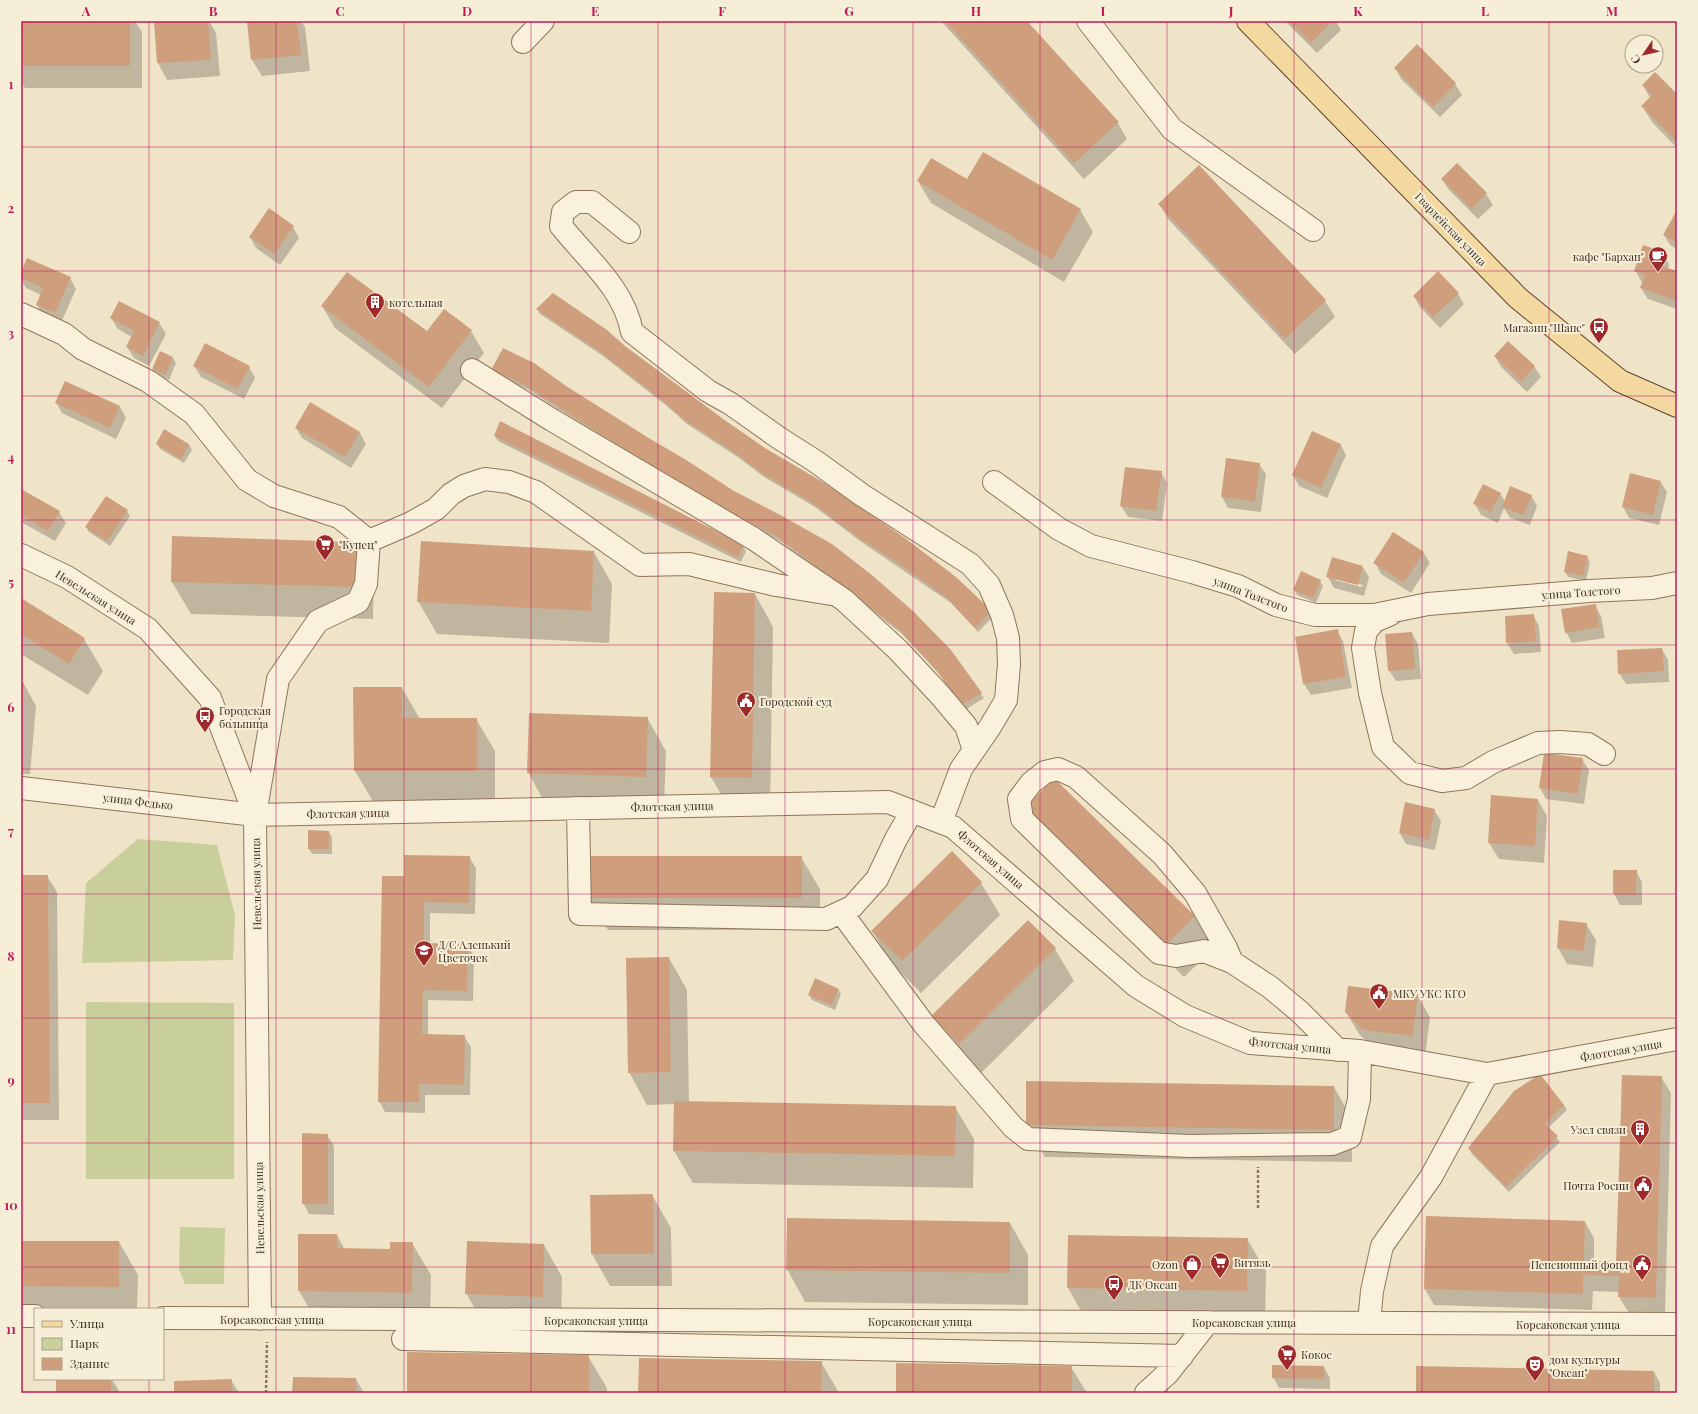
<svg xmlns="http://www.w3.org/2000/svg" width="1698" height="1414" font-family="'Playfair Display',serif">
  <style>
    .green { fill: #c9cf9b }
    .shadow { fill: #0003; fill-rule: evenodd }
    .building { fill: #cf9f7d }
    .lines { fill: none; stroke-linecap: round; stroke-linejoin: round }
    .minor-casing { stroke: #8d765c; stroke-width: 24 }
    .major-casing { stroke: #5b4430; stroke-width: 24 }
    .path { stroke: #8d765c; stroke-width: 2.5; stroke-dasharray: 3 2; stroke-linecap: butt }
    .minor { stroke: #faf1dc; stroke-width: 22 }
    .major { stroke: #f3d9a0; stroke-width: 22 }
    .grid { fill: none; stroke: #c2185b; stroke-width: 1; stroke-opacity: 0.55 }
    .labels { text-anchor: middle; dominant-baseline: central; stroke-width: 4; stroke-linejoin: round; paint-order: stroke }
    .street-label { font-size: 11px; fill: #3d2e20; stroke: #f7eed8 }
    .poi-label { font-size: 11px; fill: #3d2e20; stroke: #f7eed8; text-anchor: start }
    .neatline { fill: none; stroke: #c2185b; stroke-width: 1.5 }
    .grid-label { font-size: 13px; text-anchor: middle; font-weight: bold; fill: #c2185b }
  </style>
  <rect width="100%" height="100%" fill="#f0e4c8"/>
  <path class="green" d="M138,839l79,6 18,70 -2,45 -151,3 4,-80z
    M86,1002l148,1v176h-148z
    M180,1227l45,1 -1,56h-39l-6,-15z"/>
  <path class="shadow" d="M21,21h114l7,11v56h-117l-4,-7z
    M155,21h54l7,12 4,43 -53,4 -9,-17z
    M248,21h53l4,6 5,44 -48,5 -10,-16z
    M941,21h84l93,102 9,16 -43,40z
    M1285,21h51l5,9 -24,23z
    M1417,46l38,38 7,11 -22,22 -39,-38 -6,-11z
    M1643,85l34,10v53l-25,-26 -10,-16 8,-8z
    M983,154l97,56 13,22 -29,50 -133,-79 -13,-22h49z
    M1457,164l29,30 7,11 -15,14 -29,-29 -7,-11z
    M1159,204l166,97 10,16 -40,37 -126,-134z
    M1677,212v37l-7,-4 -6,-10z
    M293,227l6,11 -19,27 -24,-17 -6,-11z
    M1663,253l6,11 -1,5 9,3v37l-29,-10 -7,-11 2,-6 -2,-1 -6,-11z
    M21,275l49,3 6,11 -15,34 -18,-7 -6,-11 4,-10 -15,-7 -5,-9z
    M1458,294l6,10 -24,24 -20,-21 -6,-11z
    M322,306l105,27 44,-2 13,22 -42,55 -107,-80z
    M537,309l88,38 100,75 269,194 -16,16 -27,-29 -91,-62 -45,-34 -51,-30 -25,-19 -52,-34 -19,-17 -65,-51 -63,-42z
    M111,318l48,5 7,11 -17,32 -15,-8 -7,-11 5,-10 -14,-8z
    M160,353l13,5 3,5 -7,17 -13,-5 -3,-6z
    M1495,356l39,10 7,11 -14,15 -26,-25z
    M194,366l55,1 6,11 -11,21 -43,-22z
    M492,370l74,17 346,225 72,86 -19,12 -26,-36 -37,-40 -42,-33 -80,-60 -51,-26 -125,-76 -77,-50 -32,-14z
    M65,382l55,25 6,11 -10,21 -54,-26 -6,-11z
    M310,403l50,30 6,11 -15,24 -49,-30 -6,-10z
    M495,436l248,110 3,5 -5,11 -243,-121z
    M157,444h32l3,6 -8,13 -24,-14z
    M1340,444l6,11 -19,43 -28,-12 -6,-11z
    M1259,464l7,10 -5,38 -33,-4 -6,-11z
    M1161,472l6,11 -5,38 -34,-4 -7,-11z
    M1660,481l7,11 -8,33 -30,-7 -6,-11z
    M21,490l38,22 7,11 -11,18 -34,-19z
    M1500,493l5,9 26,-7 6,11 -7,19 -20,-7 -6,-10 -6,15 -17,-8 -6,-11z
    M127,511l3,5 -20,30 -21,-14 -3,-5z
    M356,542l18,33 -1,44 -182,-5 -19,-32z
    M594,552l18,32 -3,59 -172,-9 -19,-33z
    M1423,552l7,11 -19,30 -30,-19 -6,-11z
    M1587,557l3,5 -4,19 -18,-4 -3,-5z
    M1362,566l7,11 -5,19 -30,-8 -6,-11zM1335,578l28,7 -1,2 -27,-7z
    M1320,581l3,5 -7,17 -19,-8 -3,-6z
    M715,593l40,1 18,33 -3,183 -40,-1 -19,-32z
    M21,600l63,39 19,32 -15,24 -67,-41z
    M1595,605l6,11 4,22 -33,5 -6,-11z
    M1533,615l6,11 2,26 -27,2 -7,-11 -1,-26z
    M1337,630l6,11 9,47 -41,7 -7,-11 -8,-47z
    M1412,633l6,11 3,35 -25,2 -7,-11z
    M1662,649l6,11 1,22 -43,2 -7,-11z
    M21,684h3l12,22 -6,68h-9z
    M402,688l18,31h56l19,32v52h-121l-19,-32z
    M647,718l19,33 -2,58 -118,-4 -18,-33z
    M1582,759l7,11 -5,34 -38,-5 -6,-11z
    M1538,800l9,16 -3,47 -45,-4 -10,-16z
    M1406,803l28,7 7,11 -6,29 -29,-6 -6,-11z
    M309,831l20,1 3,5v17h-20l-3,-5z
    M1045,841l149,75 19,33 -29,28z
    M952,852l29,31 19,32 -79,78 -30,-30 -19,-32z
    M469,857l7,11 -1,46 -45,-1v31l37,1 7,11 -1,45 -45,-1v35l36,1 7,11 -1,48h-45v18l-40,-1 -6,-11 26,-224z
    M801,857l19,32v41h-212l-19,-32z
    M1636,871l6,11v23h-22l-6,-11z
    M21,876h26l10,16 2,228h-38z
    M1028,922l27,27 19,32 -96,95 -27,-27 -19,-33z
    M1586,924l10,16 -3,27 -26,-3 -9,-16z
    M669,958l18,32 2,113 266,4 19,32 -1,49 -280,-5 -19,-32 1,-47 -28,1 -18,-33z
    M838,989l3,5 -6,16 -23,-10 -3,-5z
    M1417,995l13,22 -5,40 -48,-6 -18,-17 -13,-22z
    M1661,1077l10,16 -6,221 -36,-1 -10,-16v-5l-26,-1 -1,19 -158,-5 -9,-16 160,-67 9,16v25h23z
    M1334,1087l18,32v43l-307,-5 -18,-32z
    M1564,1105l3,5 -19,18 12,14 -51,50 -37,-38 -3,-6z
    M327,1135l7,11v69l-25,-1 -6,-11z
    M652,1195l19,33 1,58h-62l-18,-32 -1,-58z
    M1010,1223l18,32v50l-223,-3 -18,-33z
    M337,1235l8,15h46l21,-7 19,32 -1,50 -112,-2 -19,-32z
    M1247,1239l19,32 -1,52 -179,-3 -18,-32z
    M21,1242h98l19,33 -1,34h-102l-14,9z
    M544,1245l18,32 -1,52 -76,-3 -19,-33z
    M588,1356l19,32v5h-199z
    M821,1362l18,31h-200z
    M1071,1367l16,26h-190z
    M1324,1367l6,11v11l-51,-1 -6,-11z
    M1654,1372l6,11v10h-243z
    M57,1379h55l8,14h-63z
    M356,1379l8,14h-71z
    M231,1380l8,13h-64z"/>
  <path class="building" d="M21,21h109v45h-109z
    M154,21h54l3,39 -54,3z
    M247,21h50l4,34 -50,5z
    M945,21h82l92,101 -45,41z
    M1289,21h44l-22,22z
    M1417,44l39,39 -23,24 -39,-39z
    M1655,72l22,22v48l-36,-36 11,-11 -10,-10z
    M983,152l98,57 -29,51 -135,-79 14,-23 36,21z
    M1457,163l30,30 -15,16 -31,-30z
    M1199,165l127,135 -41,39 -127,-135z
    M269,208l25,18 -20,28 -25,-17z
    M1677,210v33l-14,-8z
    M1643,245l21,7 -5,13 18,6v30l-37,-13 5,-13 -11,-4z
    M27,258l44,19 -16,36 -19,-8 7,-17 -22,-10v-6z
    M1438,271l21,22 -26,24 -20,-21z
    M347,272l80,59 17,-22 28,21 -43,57 -108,-81z
    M553,293l54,37 18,16 101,75 39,27 61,36 79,54 51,39 36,34 -17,17 -28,-30 -39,-28 -52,-34 -45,-34 -51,-30 -25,-19 -52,-34 -19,-17 -65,-51 -63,-42z
    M119,301l41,21 -17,34 -17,-9 8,-16 -24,-13z
    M1508,341l27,25 -14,15 -27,-25z
    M205,343l45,23 -12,23 -45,-23z
    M503,348l31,15 32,23 86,54 31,18 51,33 50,26 48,27 41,32 40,35 38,39 31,43 -21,12 -26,-37 -37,-39 -42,-33 -80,-60 -51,-26 -125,-76 -77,-50 -32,-14z
    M160,351l13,6 -7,18 -14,-6z
    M65,381l55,25 -10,22 -55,-25z
    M310,402l50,30 -15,25 -50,-29z
    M500,421l244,124 -6,12 -244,-121z
    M164,429l25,15 -8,15 -25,-15z
    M1312,431l29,13 -20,44 -29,-13z
    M1226,458l34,5 -5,39 -34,-5z
    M1125,467l37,4 -6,40 -36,-5z
    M1630,473l31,8 -8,34 -31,-8z
    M1483,484l18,9 -10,19 -18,-8z
    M1510,486l22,9 -8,20 -22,-8z
    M21,489l39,22 -12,20 -27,-16z
    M106,496l22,14 -21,31 -22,-14z
    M1393,532l31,20 -20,31 -31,-20z
    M172,536l184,6 -1,45 -184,-5z
    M421,541l173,10 -3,60 -174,-9z
    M1568,551l20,5 -5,20 -19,-4z
    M1332,557l31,9 -5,19 -32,-8z
    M1301,571l20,9 -8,18 -20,-8z
    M714,592l41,1 -3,185 -42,-1z
    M21,598l64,40 -16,26 -48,-30z
    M1596,604l3,23 -34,6 -4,-24z
    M1534,614l2,27 -30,2 -1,-27z
    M1338,629l8,48 -43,7 -8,-47z
    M1412,632l3,37 -27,2 -3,-37z
    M1662,648l2,23 -46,3 -1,-24z
    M21,683h3l-2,23h-1z
    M353,687h49v31h75v53h-123z
    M529,713l119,4 -2,60 -119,-4z
    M1544,753l39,5 -5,36 -39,-6z
    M1054,778l141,138 -30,30 -140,-138z
    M1491,795l47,4 -3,47 -47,-3z
    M1405,802l30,7 -6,31 -30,-7z
    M308,830l21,1v18h-21z
    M952,851l30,31 -80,79 -31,-30z
    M404,855l66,1 -1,47 -45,-1v41l44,1 -1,47 -44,-1 -1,44 43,1 -1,50 -45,-1v18h-41l4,-226h22z
    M588,856h214v42h-214z
    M1613,870h24l-1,25 -23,-1z
    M21,875h27l2,228h-29z
    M1028,920l28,28 -97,96 -28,-28z
    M1559,920l28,3 -3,28 -27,-3z
    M669,957l2,115 -43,1 -2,-115z
    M815,978l24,11 -7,16 -24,-10z
    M1348,986l70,8 -5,42 -50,-6 -18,-18z
    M1540,1074l24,31 -19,19 13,12 -52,51 -38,-39 46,-57z
    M1622,1075l40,1 -6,222 -38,-1 1,-21 -36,-1v19l-159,-5 2,-73 159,5 -1,40 32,1z
    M1026,1081l308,5v44l-308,-5z
    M674,1101l282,5 -1,50 -282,-5z
    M302,1133l26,1v70h-26z
    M653,1194l1,60h-63l-1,-59z
    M787,1218l223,4v51l-224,-3z
    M298,1234h39v14l53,1v-7h23l-1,51 -114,-2z
    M1068,1235l180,3 -1,53 -180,-3z
    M21,1241h98v46l-98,-1z
    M467,1241l77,3 -1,53 -78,-3z
    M407,1352l182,3v38h-182z
    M639,1358l183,3 -1,32h-183z
    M896,1363l176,3v27h-176z
    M1272,1365l52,1v13l-52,-1z
    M1416,1366l238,5v22h-238z
    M293,1377l63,1v15h-64z
    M56,1379h55v14h-55z
    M232,1379v14h-58v-12z"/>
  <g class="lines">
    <defs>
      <path id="minor" d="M1088,21l84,108 141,101
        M523,42l20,-21
        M629,232l-37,-30h-16l-13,10 -2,14c26,33 63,62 71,106l76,59 23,13 48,34 36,23 47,34 108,69 19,21 13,30 6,23 1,26 -3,36 -16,27 -29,42 -20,53
        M21,314l43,20 19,15 65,32 46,33 53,66 27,16 65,21 30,24 -3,43 -8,18 -40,19 -40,58 -23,136
        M472,370l80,50 202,119 90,61 54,50 42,45 26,31 8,24
        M994,482l65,47 32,17 101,26 46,14 38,19 39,10h59l54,-11 161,-13 63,-3 25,-5
        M369,541l42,-18 25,-14 15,-15 13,-8 21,-7 24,3 27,10 104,73 49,-1 87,21 55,9
        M21,555l46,22 81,52 62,69 45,117 5,504
        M1391,614l-16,7 -9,10 -3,17 7,45 13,54 27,26 32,8 24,-3 27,-16 45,-19 22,-1 28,2 16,10
        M21,788l234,27 633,-13 65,25 183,159 49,30 65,27 110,8 127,23 190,-35
        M578,808l2,106 246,5 26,-12 25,-28 19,-40 16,-28
        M841,912l82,111 90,104 15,12 162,7 142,-2 18,-7 9,-38 1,-48
        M1232,962l-6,-14 -31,-55 -33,-39 -86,-77 -18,-8 -13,3 -14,11 -12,16 3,20 137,134 17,3 28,-5 28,11 38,25 30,25 38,38
        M21,1316h14
        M163,1318l1514,6
        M1369,1323l3,-32 10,-45 49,-69 56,-103
        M403,1339l779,17
        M1146,1393l22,-20 40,-51"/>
      <path id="major" d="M1248,21l270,277 102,83 57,25"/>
    </defs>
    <use href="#minor" class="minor-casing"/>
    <use href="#major" class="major-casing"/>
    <path class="path" d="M1258,1208v-41
      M266,1393l1,-51"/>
    <use href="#minor" class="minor"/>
    <use href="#major" class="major"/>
  </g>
  <path class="grid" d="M149,21v1288M276,21v1372M404,21v1372M531,21v1372M658,21v1372M785,21v1372M913,21v1372M1040,21v1372M1167,21v1372M1294,21v1372M1422,21v1372M1549,21v1372M21,147h1656M21,271h1656M21,396h1656M21,520h1656M21,645h1656M21,769h1656M21,894h1656M21,1018h1656M21,1143h1656M21,1267h1656M149,1379v14"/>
  <defs>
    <symbol id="cafe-pin" viewBox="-11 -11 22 30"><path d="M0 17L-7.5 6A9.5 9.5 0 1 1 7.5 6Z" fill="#9e2a2b" stroke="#f7eed8"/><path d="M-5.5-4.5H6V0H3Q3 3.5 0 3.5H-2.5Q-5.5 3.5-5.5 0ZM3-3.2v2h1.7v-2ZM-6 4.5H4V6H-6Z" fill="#fff"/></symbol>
    <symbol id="building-pin" viewBox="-11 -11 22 30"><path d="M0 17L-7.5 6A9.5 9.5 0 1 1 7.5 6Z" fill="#9e2a2b" stroke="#f7eed8"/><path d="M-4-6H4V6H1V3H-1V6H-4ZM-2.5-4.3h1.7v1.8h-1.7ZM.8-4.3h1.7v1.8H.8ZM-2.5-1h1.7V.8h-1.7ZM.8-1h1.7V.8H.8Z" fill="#fff"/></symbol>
    <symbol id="bus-pin" viewBox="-11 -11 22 30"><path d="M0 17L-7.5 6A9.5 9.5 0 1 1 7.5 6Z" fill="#9e2a2b" stroke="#f7eed8"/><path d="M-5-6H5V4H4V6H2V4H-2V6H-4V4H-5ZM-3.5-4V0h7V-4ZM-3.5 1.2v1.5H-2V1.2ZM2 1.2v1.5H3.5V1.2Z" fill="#fff"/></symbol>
    <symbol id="supermarket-pin" viewBox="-11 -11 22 30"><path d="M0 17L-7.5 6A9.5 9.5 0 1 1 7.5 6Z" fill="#9e2a2b" stroke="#f7eed8"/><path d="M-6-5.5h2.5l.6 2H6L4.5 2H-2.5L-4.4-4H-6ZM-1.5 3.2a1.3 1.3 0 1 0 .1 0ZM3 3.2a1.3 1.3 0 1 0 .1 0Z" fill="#fff"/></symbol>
    <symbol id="civic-pin" viewBox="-11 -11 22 30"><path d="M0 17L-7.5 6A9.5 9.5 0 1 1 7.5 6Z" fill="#9e2a2b" stroke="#f7eed8"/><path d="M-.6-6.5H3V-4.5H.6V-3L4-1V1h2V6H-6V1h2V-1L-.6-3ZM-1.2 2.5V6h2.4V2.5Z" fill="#fff"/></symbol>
    <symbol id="school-pin" viewBox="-11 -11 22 30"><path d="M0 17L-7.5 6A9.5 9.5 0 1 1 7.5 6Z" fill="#9e2a2b" stroke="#f7eed8"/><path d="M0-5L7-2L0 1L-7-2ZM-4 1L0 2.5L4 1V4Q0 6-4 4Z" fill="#fff"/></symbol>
    <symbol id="shop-pin" viewBox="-11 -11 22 30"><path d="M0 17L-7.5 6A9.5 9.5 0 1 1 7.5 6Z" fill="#9e2a2b" stroke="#f7eed8"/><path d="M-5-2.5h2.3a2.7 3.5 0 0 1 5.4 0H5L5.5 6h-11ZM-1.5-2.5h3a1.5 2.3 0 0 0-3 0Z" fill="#fff"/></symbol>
    <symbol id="theatre-pin" viewBox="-11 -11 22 30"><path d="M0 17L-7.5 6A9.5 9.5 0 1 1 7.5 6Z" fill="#9e2a2b" stroke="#f7eed8"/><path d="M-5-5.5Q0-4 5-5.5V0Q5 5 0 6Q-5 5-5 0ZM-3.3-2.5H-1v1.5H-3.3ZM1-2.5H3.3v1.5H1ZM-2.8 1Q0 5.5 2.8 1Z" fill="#fff"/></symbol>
  </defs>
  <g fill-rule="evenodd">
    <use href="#cafe-pin" x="1647" y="245" width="22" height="30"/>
    <use href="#building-pin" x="364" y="291" width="22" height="30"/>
    <use href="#bus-pin" x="1588" y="316" width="22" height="30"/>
    <use href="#supermarket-pin" x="314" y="533" width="22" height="30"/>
    <use href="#civic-pin" x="735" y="690" width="22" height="30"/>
    <use href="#bus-pin" x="194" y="705" width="22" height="30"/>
    <use href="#school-pin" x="413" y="939" width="22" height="30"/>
    <use href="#civic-pin" x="1368" y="982" width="22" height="30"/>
    <use href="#building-pin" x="1629" y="1118" width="22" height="30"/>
    <use href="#civic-pin" x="1632" y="1174" width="22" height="30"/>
    <use href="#supermarket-pin" x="1209" y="1251" width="22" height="30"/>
    <use href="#shop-pin" x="1181" y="1253" width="22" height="30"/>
    <use href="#civic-pin" x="1631" y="1253" width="22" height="30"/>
    <use href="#bus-pin" x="1103" y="1273" width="22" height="30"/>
    <use href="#supermarket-pin" x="1276" y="1343" width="22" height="30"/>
    <use href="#theatre-pin" x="1524" y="1354" width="22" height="30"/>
  </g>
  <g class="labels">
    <g class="street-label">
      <text transform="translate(1451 229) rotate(46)">Гвардейская улица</text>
      <text transform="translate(1581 592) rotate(-4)">улица Толстого</text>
      <text transform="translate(1251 594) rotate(21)">улица Толстого</text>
      <text transform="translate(96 597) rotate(32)">Невельская улица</text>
      <text transform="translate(138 801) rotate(7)">улица Федько</text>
      <text transform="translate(672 806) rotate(-1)">Флотская улица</text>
      <text transform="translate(348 813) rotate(-1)">Флотская улица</text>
      <text transform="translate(991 859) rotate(41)">Флотская улица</text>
      <text transform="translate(256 884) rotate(-91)">Невельская улица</text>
      <text transform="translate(1290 1045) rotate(6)">Флотская улица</text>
      <text transform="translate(1621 1050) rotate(-10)">Флотская улица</text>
      <text transform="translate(259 1208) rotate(-91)">Невельская улица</text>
      <text x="272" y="1319">Корсаковская улица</text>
      <text x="596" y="1320">Корсаковская улица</text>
      <text x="920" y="1321">Корсаковская улица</text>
      <text x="1244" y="1322">Корсаковская улица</text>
      <text x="1568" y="1324">Корсаковская улица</text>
    </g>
    <g class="poi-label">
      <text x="1644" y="256" text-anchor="end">кафе "Бархан"</text>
      <text x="389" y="302">котельная</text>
      <text x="1585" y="327" text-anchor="end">Магазин "Шанс"</text>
      <text x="339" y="544">"Купец"</text>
      <text x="760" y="701">Городской суд</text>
      <text x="219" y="710">Городская<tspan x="219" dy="13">больница</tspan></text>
      <text x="438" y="944">Д/С Аленький<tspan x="438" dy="13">Цветочек</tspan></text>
      <text x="1393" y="993">МКУ УКС КГО</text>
      <text x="1626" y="1129" text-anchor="end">Узел связи</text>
      <text x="1629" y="1185" text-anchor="end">Почта Росии</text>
      <text x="1234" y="1262">Витязь</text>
      <text x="1178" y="1264" text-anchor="end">Ozon</text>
      <text x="1628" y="1264" text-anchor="end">Пенсионный фонд</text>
      <text x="1128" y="1284">ДК Океан</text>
      <text x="1301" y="1354">Кокос</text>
      <text x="1549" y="1359">дом культуры<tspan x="1549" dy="13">"Океан"</tspan></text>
    </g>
  </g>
  <rect width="1698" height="1414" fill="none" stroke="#f7eed8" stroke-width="44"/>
  <rect x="34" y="1308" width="130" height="72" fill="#f7eed8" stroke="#ada18e"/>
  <rect x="42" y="1321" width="20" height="6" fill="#f3d9a0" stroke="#ada18e"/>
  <text x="70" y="1328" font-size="12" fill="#3d2e20">Улица</text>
  <rect x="42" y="1338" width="20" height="12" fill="#c9cf9b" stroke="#ada18e"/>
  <text x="70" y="1348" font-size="12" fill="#3d2e20">Парк</text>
  <rect x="42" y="1358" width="20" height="12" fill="#cf9f7d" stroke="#ada18e"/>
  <text x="70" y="1368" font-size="12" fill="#3d2e20">Здание</text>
  <g transform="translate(1644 54) rotate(236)"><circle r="19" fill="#f7eed8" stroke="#ada18e"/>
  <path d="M0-3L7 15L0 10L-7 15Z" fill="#9e2a2b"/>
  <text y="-6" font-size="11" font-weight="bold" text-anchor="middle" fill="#3d2e20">С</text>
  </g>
  <rect x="22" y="22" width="1654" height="1370" class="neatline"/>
  <g class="grid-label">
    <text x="86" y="16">A</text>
    <text x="213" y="16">B</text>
    <text x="340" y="16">C</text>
    <text x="467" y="16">D</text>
    <text x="595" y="16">E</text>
    <text x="722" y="16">F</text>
    <text x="849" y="16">G</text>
    <text x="976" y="16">H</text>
    <text x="1103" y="16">I</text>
    <text x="1231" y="16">J</text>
    <text x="1358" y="16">K</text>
    <text x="1485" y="16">L</text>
    <text x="1612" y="16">M</text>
    <text x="11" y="89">1</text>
    <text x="11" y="213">2</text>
    <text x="11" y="338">3</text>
    <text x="11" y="462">4</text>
    <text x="11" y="587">5</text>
    <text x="11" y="712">6</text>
    <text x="11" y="836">7</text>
    <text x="11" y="961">8</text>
    <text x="11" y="1085">9</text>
    <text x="11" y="1210">10</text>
    <text x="11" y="1334">11</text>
  </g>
</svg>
